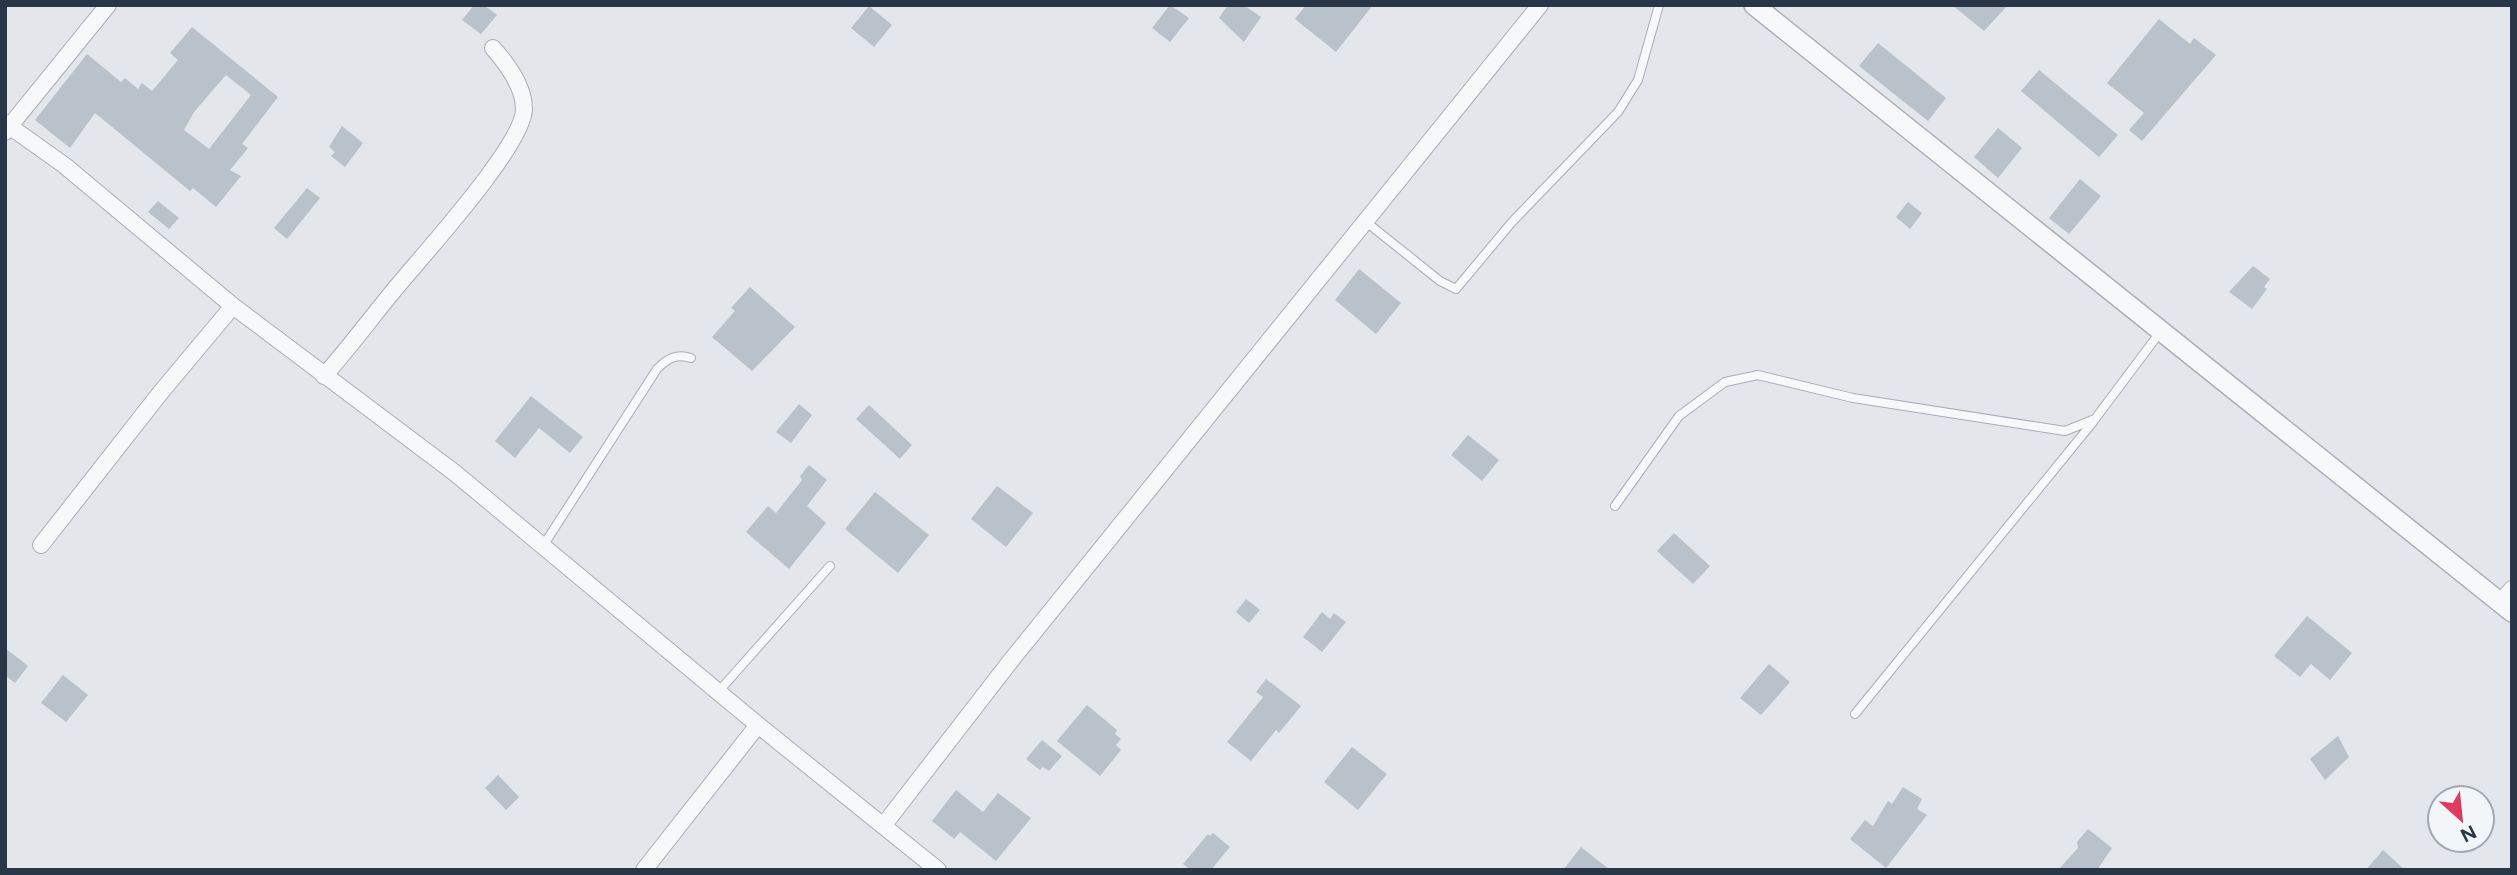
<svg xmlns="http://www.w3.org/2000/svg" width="2517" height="875" font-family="Figtree,sans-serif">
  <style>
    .building { fill: #b9c1cb; fill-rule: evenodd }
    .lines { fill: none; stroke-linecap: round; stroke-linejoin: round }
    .service-casing { stroke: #a7aeb7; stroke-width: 10 }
    .minor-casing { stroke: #a7aeb7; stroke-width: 18 }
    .tertiary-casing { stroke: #a7aeb7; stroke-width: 22 }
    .service { stroke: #f6f8fa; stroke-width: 8 }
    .minor { stroke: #f6f8fa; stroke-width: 16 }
    .tertiary { stroke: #f6f8fa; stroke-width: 19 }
  </style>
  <rect width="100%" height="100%" fill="#e3e7ec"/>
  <path class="building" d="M474,5h10l13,10 -16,19 -19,-14z
    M1170,5l19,13 -19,24 -18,-14z
    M1228,5h16l17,12 -17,25 -25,-24z
    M1306,5h67l-37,47 -41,-33z
    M1952,5h56l-24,26z
    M869,6l23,19 -18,22 -23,-19z
    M2159,19l31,25 4,-6 22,17 -74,86 -13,-11 15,-17 -37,-30z
    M192,27l86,70 -36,47 6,4 -18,22 11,6 -25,31 -23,-19 -3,3 -95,-78 -25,35 -35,-28 52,-66 34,28 4,-4 13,11 4,-6 10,8 26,-31 -8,-7zM226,75l25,20 -42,54 -25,-19 10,-18z
    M1878,43l68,55 -18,23 -69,-55z
    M2039,70l79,65 -19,22 -78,-66z
    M342,126l21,17 -18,24 -14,-11 4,-4 -6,-5z
    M1998,128l24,20 -24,30 -24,-21z
    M2080,179l21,17 -32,38 -20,-16z
    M307,188l13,10 -33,41 -13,-11z
    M158,201l21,17 -10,11 -21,-17z
    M1908,202l14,11 -12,16 -14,-12z
    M2253,266l17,13 -6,8 3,2 -15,20 -23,-17z
    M1359,269l42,34 -25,31 -41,-34z
    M750,287l45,40 -43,44 -40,-34 23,-26 -4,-3z
    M531,396l52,41 -13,16 -31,-25 -24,30 -20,-17z
    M799,404l13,11 -21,28 -15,-11z
    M869,405l43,40 -12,14 -44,-40z
    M1468,435l31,25 -17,21 -31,-26z
    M809,465l18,15 -20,26 19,17 -37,46 -43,-37 22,-26 8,7 26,-33 -2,-4z
    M997,486l36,27 -27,34 -35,-28z
    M875,492l54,43 -31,38 -53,-44z
    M1674,533l36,33 -17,18 -36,-33z
    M1246,599l14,11 -11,13 -13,-11z
    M1322,612l8,7 4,-6 12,9 -24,30 -19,-15z
    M2307,616l45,37 -22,27 -19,-16 -11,13 -26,-21z
    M5,648l23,18 -13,17 -10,-8z
    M1769,664l21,18 -29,33 -21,-17z
    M63,675l25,20 -22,27 -25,-19z
    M1266,679l35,27 -22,27 -3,-3 -25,31 -24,-19 36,-45 -7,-5z
    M1087,705l30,25 -2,4 6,5 -5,6 5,5 -21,26 -43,-35z
    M2338,736l11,21 -24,23 -15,-21z
    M1042,740l20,16 -13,15 -6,-4 -3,3 -14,-11z
    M1352,747l35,27 -29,36 -34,-28z
    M498,775l21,22 -13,13 -21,-22z
    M1903,787l19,12 -5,10 10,6 -41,53 -36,-29 15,-19 8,6 15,-25 4,3z
    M956,790l27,22 15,-19 33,25 -35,43 -36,-29 -6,7 -22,-18z
    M2088,829l24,19 -15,22h-39l20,-22 -1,-6z
    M1213,833l17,14 -19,23h-20l-8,-6 25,-30 2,2z
    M1581,847l29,23h-47z
    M2383,850l22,20h-39z"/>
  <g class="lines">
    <defs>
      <path id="service" d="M1365,221l75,60 16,8 56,-67 106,-110 20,-32 21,-75
        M1615,506l64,-90 46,-34 33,-7 95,23 212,33 30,-12 66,-88
        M543,546l114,-177c10,-10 19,-16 34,-11
        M719,691l111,-125
        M1855,714l238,-292"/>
      <path id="minor" d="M5,123l59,42 169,141 222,167 303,252 180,145
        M5,132l103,-127
        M324,376c25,-28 47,-58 71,-87 26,-32 129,-144 129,-180 0,-23 -17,-45 -31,-61
        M41,545l120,-153 72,-86
        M2500,603l12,-14
        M883,826l126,-163 531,-658
        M644,870l114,-145"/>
      <path id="tertiary" d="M1754,5l758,607"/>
    </defs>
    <use href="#service" class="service-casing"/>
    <use href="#minor" class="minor-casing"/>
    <use href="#tertiary" class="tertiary-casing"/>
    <use href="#service" class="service"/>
    <use href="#minor" class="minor"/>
    <use href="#tertiary" class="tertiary"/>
  </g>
  <rect width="2517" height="875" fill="none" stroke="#283647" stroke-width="14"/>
  <g transform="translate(2461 819) rotate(153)"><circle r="33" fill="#f3f6f9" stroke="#a2a9b2" stroke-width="2"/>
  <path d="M0-5L12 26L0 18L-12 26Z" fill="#de3b61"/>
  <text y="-10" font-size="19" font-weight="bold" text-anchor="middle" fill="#283647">N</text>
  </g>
</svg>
